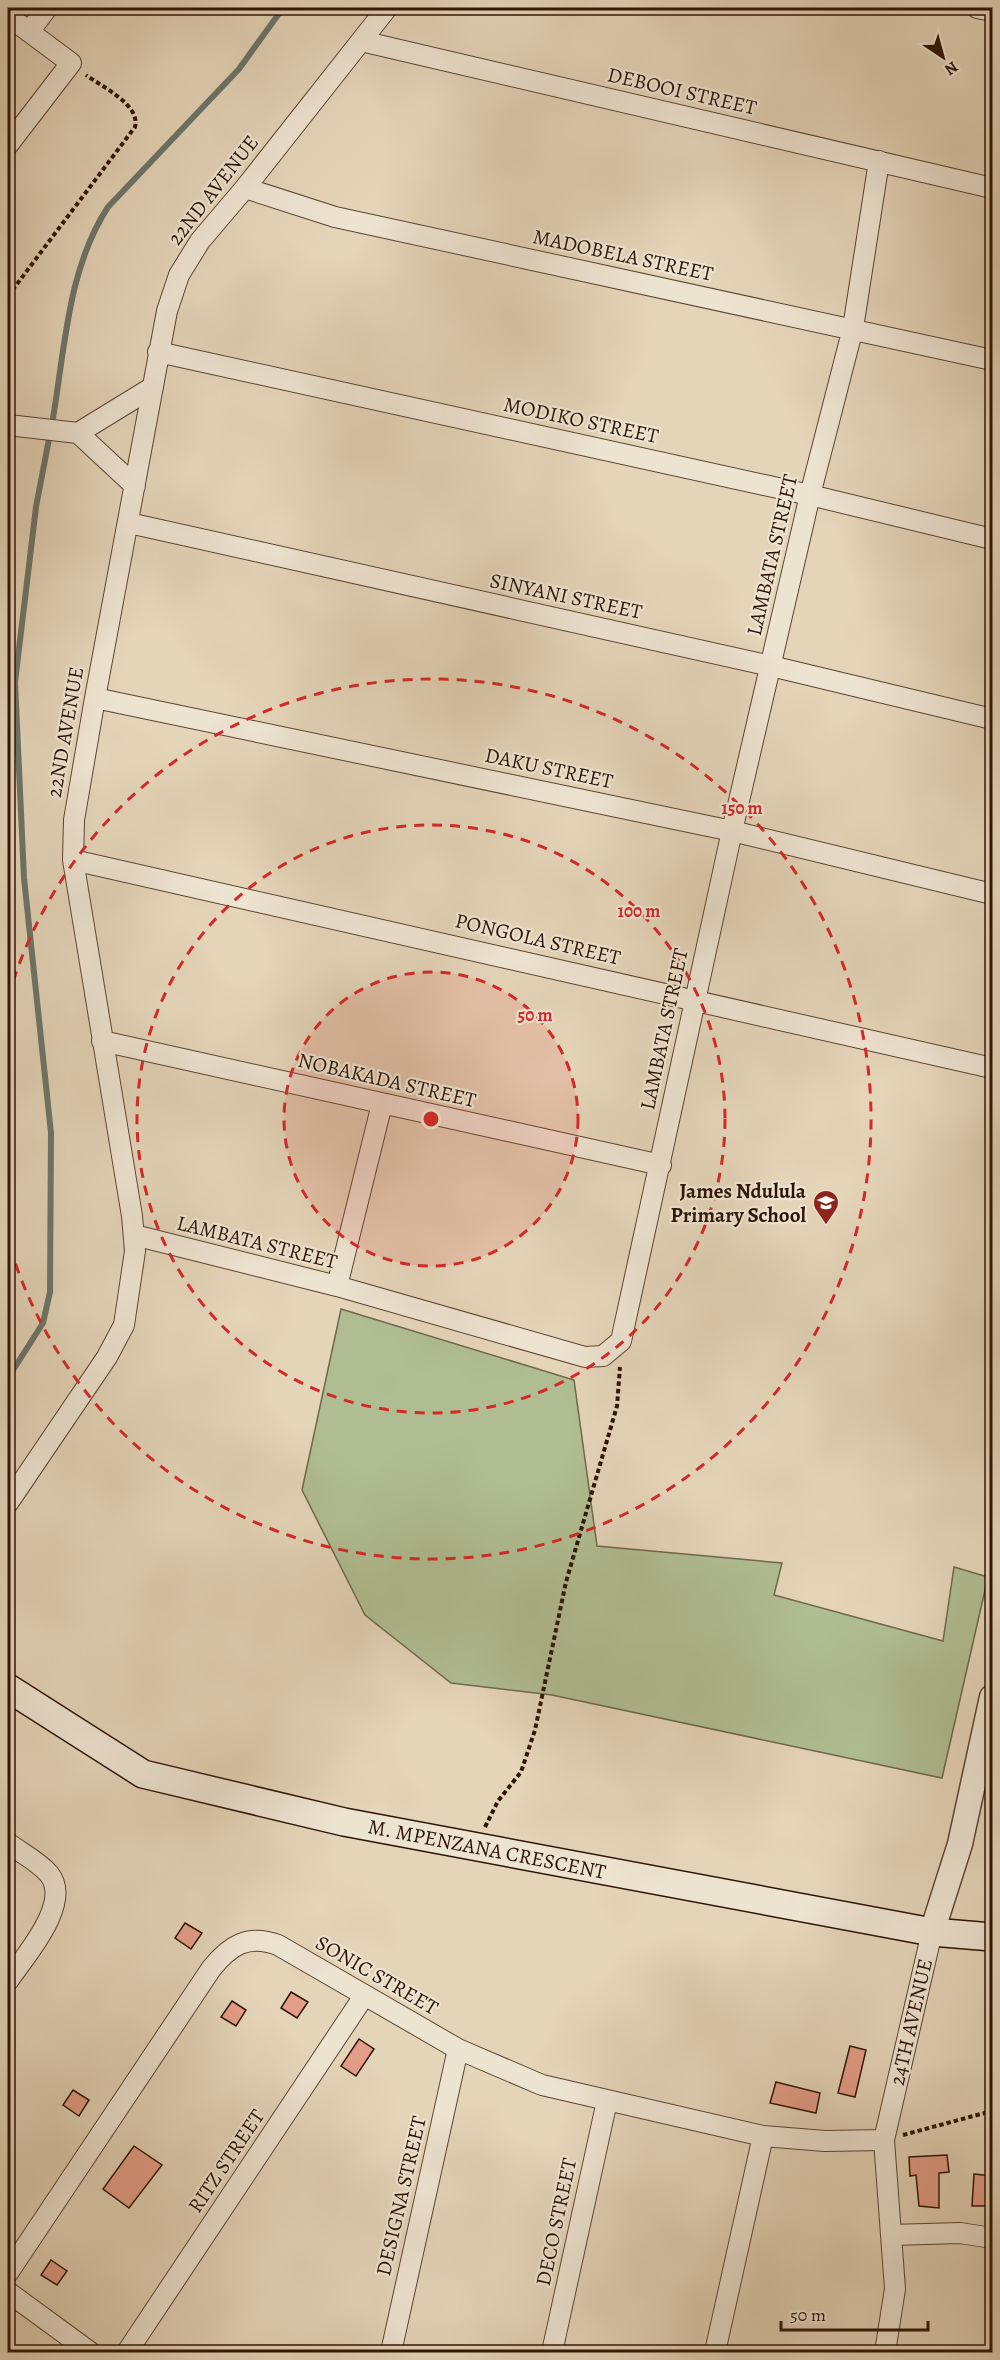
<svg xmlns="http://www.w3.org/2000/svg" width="1000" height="2360" font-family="Alegreya,serif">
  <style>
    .green { fill: #b0bd92; stroke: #70684c; stroke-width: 1.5 }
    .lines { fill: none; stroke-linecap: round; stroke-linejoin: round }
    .stream { stroke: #6c766a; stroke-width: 6 }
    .building { fill: #e49d88; stroke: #2f1405; stroke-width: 1.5 }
    .minor-casing { stroke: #5c4432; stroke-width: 22 }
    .tertiary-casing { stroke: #5c4432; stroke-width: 27 }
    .secondary-casing { stroke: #2f1405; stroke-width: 30 }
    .path { stroke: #2f1405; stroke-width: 4; stroke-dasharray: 4.5 3; stroke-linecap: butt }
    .minor { stroke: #ede3d1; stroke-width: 20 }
    .tertiary { stroke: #ede3d1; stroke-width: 24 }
    .secondary { stroke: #ede3d1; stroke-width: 27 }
    .ring { fill: none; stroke: #d62828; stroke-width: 3; stroke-dasharray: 10 8 }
    .labels { text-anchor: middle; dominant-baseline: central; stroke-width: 4.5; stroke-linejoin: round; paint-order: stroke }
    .street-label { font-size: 21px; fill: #2f1405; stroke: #ede3d1 }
    .poi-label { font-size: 21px; font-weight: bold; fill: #2f1405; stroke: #ede3d1; text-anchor: end }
    .centre { fill: #d62828; stroke: #ede3d1; stroke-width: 3 }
    .ring-label { font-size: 18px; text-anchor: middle; font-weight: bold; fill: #d62828; stroke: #ede3d1; stroke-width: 4.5; stroke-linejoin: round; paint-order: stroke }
  </style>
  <rect width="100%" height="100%" fill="#e4d4b8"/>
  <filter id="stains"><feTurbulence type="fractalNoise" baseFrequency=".00333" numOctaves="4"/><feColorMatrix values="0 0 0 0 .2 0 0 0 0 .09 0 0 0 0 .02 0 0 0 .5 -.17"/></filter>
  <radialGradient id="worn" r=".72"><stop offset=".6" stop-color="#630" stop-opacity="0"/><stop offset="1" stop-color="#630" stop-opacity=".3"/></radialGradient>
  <path class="green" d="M341,1309l233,71 23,166 185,17 -8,32 169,46 11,-74 34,10 -46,201 -390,-83 -101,-12 -86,-68 -63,-125z"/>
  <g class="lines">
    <path class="stream" d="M53,418c12,-71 15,-150 55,-211l131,-138 44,-61
      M8,1378l35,-55 7,-31 1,-159 -27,-255 -9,-196 21,-175 13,-68"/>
  </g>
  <path class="building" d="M185,1923l17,10 -11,16 -16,-11z
    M291,1992l17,10 -11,16 -16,-10z
    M232,2001l14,9 -10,16 -15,-9z
    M359,2039l15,10 -18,27 -15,-10z
    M850,2046l16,4 -11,47 -17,-4z
    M776,2082l44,11 -4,20 -46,-10z
    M73,2090l16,10 -10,16 -16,-11z
    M134,2146l28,19 -33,43 -26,-19z
    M947,2155l2,17 -10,1v35l-20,-2 -3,-31 -6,1 -1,-19z
    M974,2174l19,2 -2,30h-19z
    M51,2260l16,11 -10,14 -16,-10z"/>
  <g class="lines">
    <defs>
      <path id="minor" d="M977,8l15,3
        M8,16l63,47 -63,82
        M29,32l18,-24
        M361,41l631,147
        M245,188l90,29 657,143
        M158,352l652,143 182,44
        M8,425l70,8 57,53
        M78,433l75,-46
        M129,523l642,143 221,53
        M95,698l637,133 260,63
        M73,860l919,208
        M102,1041l559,124
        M134,1235l203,51 248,71 18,-1 18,-15 111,-510 78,-336 43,-167 26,-167
        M337,1286l45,-182
        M8,1503l99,-146 17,-32 11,-74 -3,-35 -59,-356 1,-40 21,-122 72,-387 12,-36 21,-34 45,-53 142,-180
        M8,1843c13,10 30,18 41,31 24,29 -25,83 -41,107
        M891,2235l69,-2 32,5
        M8,2273l203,-304c19,-24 37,-35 67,-24l180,104 84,36 221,51 62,5 59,-1
        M8,2292l82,60
        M127,2352l237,-356
        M391,2352l67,-303
        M552,2352l55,-251
        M715,2352l48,-216
        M885,2352l10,-63 -11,-149 48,-208"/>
      <path id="tertiary" d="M932,1932l28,-88 32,-147"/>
      <path id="secondary" d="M8,1688l135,86 201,48 588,110 60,5"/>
    </defs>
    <use href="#minor" class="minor-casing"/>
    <use href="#tertiary" class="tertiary-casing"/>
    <use href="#secondary" class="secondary-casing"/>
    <path class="path" d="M8,296l127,-169c6,-22 -34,-41 -49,-52
      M485,1827l13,-26 23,-29 14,-42 31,-148 51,-176 3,-39
      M903,2135l89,-24"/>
    <use href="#minor" class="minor"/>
    <use href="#tertiary" class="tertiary"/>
    <use href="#secondary" class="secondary"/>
  </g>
  <circle cx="431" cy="1119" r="147" fill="#d62828" fill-opacity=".12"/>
  <g class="ring">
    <circle cx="431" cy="1119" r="147"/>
    <circle cx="431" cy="1119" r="294"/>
    <path d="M8 998A440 440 0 1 1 8 1240"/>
  </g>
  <defs>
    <symbol id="school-pin" viewBox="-11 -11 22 30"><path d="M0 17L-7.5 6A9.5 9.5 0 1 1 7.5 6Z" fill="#8f2418" stroke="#ede3d1"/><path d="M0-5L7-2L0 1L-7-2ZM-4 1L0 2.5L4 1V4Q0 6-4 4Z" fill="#fff"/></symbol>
  </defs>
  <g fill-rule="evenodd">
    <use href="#school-pin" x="811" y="1188" width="30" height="40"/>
  </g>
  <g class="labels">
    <g class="street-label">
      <text transform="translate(682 91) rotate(13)">DEBOOI STREET</text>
      <text transform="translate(213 190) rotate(-52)">22ND AVENUE</text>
      <text transform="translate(623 255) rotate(12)">MADOBELA STREET</text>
      <text transform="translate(581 420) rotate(12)">MODIKO STREET</text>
      <text transform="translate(772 555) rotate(-77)">LAMBATA STREET</text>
      <text transform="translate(566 596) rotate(12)">SINYANI STREET</text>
      <text transform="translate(65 732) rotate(-80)">22ND AVENUE</text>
      <text transform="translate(549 768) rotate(12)">DAKU STREET</text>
      <text transform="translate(538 939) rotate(13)">PONGOLA STREET</text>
      <text transform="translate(664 1029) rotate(-78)">LAMBATA STREET</text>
      <text transform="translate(387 1080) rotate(13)">NOBAKADA STREET</text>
      <text transform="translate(257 1242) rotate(14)">LAMBATA STREET</text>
      <text transform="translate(487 1849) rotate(11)">M. MPENZANA CRESCENT</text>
      <text transform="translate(377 1975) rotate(30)">SONIC STREET</text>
      <text transform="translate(911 2022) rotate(-77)">24TH AVENUE</text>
      <text transform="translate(226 2161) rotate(-56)">RITZ STREET</text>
      <text transform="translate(401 2196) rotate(-77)">DESIGNA STREET</text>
      <text transform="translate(556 2222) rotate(-78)">DECO STREET</text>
    </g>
    <g class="poi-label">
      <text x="806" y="1191">James Ndulula<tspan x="806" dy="24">Primary School</tspan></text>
    </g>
  </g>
  <circle cx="431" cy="1119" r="9" class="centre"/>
  <g class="ring-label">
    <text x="742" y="814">150 m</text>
    <text x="639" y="917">100 m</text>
    <text x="535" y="1021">50 m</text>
  </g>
  <rect width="1000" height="2360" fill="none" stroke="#e4d4b8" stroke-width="30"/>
  <rect x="9" y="9" width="982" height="2342" fill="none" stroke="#2f1405" stroke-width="3"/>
  <rect x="15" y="15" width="970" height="2330" fill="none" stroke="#2f1405" stroke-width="1.5"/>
  <g transform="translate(943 57) rotate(144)" stroke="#ede3d1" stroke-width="4.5" paint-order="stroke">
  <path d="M0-4.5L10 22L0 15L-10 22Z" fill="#2f1405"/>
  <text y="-9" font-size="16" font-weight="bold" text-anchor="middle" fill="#2f1405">N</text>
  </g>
  <path d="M781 2321v9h147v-9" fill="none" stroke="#2f1405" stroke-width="3"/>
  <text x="790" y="2321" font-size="18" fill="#2f1405" stroke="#ede3d1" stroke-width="4.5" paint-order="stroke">50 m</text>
  <rect width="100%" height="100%" filter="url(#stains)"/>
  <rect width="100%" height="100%" fill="url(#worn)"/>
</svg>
